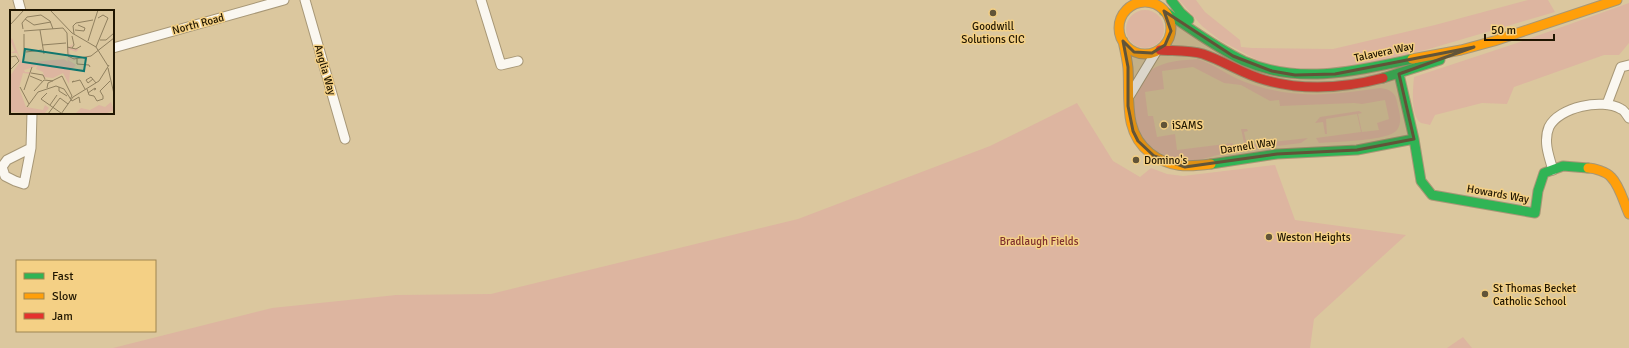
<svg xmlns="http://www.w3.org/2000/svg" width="1629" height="348" font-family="Signika,sans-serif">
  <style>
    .green { fill: #ddb5a0 }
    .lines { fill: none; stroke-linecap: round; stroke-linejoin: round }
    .street-casing { stroke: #a79776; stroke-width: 11 }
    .fast-casing { stroke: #a79776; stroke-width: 11 }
    .slow-casing { stroke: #a79776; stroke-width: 11 }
    .jam-casing { stroke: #a79776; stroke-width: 11 }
    .street { stroke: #faf7f0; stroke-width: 9 }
    .fast { stroke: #30b455; stroke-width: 9 }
    .slow { stroke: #ff9f0a; stroke-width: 9 }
    .jam { stroke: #e5322d; stroke-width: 9 }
    .marked { fill: #615438; fill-opacity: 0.2; stroke: #615438; stroke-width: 3; stroke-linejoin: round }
    .poi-dot { fill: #615438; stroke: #f4d085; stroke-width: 1.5 }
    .labels { text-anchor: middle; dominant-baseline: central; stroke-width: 3; stroke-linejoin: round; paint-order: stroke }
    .street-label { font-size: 11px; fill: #201601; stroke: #f4d085 }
    .poi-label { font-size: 11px; fill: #201601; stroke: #f4d085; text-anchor: start }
    .park-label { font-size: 11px; fill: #7f302e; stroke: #f4d085 }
    .inset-road { fill: none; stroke: #90805f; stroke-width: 1 }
    .view { fill: #0f766e; fill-opacity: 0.15; stroke: #0f766e; stroke-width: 2 }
    .inset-edge { fill: none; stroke: #201601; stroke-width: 2 }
  </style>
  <rect width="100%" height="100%" fill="#dbc79e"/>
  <path class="green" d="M1179,0h17l9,12 35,28 1,7 11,1 81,1 102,-24 93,-25h20l7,12 -126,37 -84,19 -46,3 -38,-9 -40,-21 -19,-15z
    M1629,3v40l-10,12h-15l-90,32 -7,17 -25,-1 -47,12 -5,10c-2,-1 -6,-1 -9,-2 -11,-7 -8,-35 -7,-46l103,-34z
    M1126 29a19 19 0 1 1 38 0a19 19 0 1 1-38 0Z
    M1198,59c17,6 31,17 47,23 48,18 86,13 135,6 10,1 16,5 17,14 2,9 6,20 0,28 -8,11 -64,12 -78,13l-3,-5 45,-6 -4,-18 -31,5 1,15h-2l-2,-12 -8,1 5,-6 39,-6 3,2 -4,1 4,18 17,-2 -2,-7 12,-4 -4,-19 -23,4 -8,-1 -74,3 -1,-6 -9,1 -29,-16 -17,-2 -31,-16 -31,4 2,18 -19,3 3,24h5l4,21 18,-3 2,16 56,-7 -3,9c-16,3 -32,11 -48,8 -14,-1 -31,-10 -39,-23 -12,-19 -13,-52 8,-67 13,-9 32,-10 47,-11z
    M1077,103l36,58 27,16 11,-9 16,6 16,2 92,-11 20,55 111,15 -92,84 -4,29h-1197l159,-40 124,-13 95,-1 307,-75 192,-73z
    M1241,129h6l1,2 -4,1 3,13 61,-7 -7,5 -54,7 -2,-3z
    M1463,337l9,11h-25z"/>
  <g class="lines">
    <defs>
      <path id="street" d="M18,0l3,11
        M305,0l40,139
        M481,0l20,65 17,-4
        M113,48l171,-48
        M1130,95l26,-43
        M1607,104l14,-37 8,-2
        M31,148l-24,12 -5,7 3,9 10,5 9,3 7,-36 1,-35
        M1553,170c-4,-13 -10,-29 -4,-43 10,-20 53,-29 72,-18 3,1 6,6 8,9"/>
      <path id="fast" d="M1171,0l10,13 8,7
        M1164,11c26,17 52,37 80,50 55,24 112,10 168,-2
        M1399,74l15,65 7,42 11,14 103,18 3,-22 6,-18 19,-7 25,2
        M1383,78l57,-18
        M1211,164l66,-10 80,-4 57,-11"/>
      <path id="slow" d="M1119 28a26 26 0 1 1 52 0a26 26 0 1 1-52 0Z
        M1123,41c2,9 4,18 5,27 2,31 -5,64 22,85 19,15 38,14 61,11
        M1412,59l49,-9 33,-9 123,-41
        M1588,168c6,0 19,4 23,9 9,9 13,26 18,37"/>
      <path id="jam" d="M1160,50c14,1 29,0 43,4 21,7 40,20 62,26 39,11 80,8 118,-2"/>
    </defs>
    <use href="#street" class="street-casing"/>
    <use href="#fast" class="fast-casing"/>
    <use href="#slow" class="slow-casing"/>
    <use href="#jam" class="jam-casing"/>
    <use href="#street" class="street"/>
    <use href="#fast" class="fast"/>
    <use href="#slow" class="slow"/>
    <use href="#jam" class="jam"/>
  </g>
  <path class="marked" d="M1164,11l69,45 39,15 23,4 40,-1 139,-27 -75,27 15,65 -57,11 -80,4 -92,13 -31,-11 -16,-15 -5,-10 -5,-25v-39l-5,-26 11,11 18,1 13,-8 6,-14z"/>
  <g class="poi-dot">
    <circle cx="993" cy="13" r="4"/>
    <circle cx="1164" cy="125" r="4"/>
    <circle cx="1136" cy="160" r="4"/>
    <circle cx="1269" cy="237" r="4"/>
    <circle cx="1485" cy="294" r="4"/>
  </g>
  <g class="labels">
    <g class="street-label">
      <text transform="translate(198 24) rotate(-15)">North Road</text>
      <text transform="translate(1384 52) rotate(-12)">Talavera Way</text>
      <text transform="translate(325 70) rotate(74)">Anglia Way</text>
      <text transform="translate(1248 146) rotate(-9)">Darnell Way</text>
      <text transform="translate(1498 194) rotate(10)">Howards Way</text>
    </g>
    <g class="poi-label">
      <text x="993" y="26" text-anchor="middle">Goodwill<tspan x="993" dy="13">Solutions CIC</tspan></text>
      <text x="1172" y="125">iSAMS</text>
      <text x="1144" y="160">Domino's</text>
      <text x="1277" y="237">Weston Heights</text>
      <text x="1493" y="288">St Thomas Becket<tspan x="1493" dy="13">Catholic School</tspan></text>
    </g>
    <g class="park-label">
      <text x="1039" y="241">Bradlaugh Fields</text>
    </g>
  </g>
  <g transform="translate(10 10)">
    <rect width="104" height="104" fill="#dbc79e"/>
    <path d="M2,28l9,23 3,2 40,-4 4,3 -1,-3 2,-3 -1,-8 6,-5 -3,5 8,1 -3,3 -7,-3 2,8 12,1 -8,1 -6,-2 6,4 -8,-2 9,6 -6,6 -1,13 -6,-11 -10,5 -9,-1 -1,-5 -7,-3 1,-3 -13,4 1,2h6l-1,2 -7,-1 -4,15 7,19 17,3 2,-5 4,3 -5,6 -34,-2v-36l10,-14 -3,-9h-7l5,-2 -5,-11zM101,92l3,8 -9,4h-30l6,-6 9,2 9,-5 6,2z" fill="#ddb5a0"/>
    <path class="inset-road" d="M40,0l22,23 24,14 12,19M15,9l9,6 17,-3M0,15l14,-15M13,19l-1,-6 5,-6 14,-2 9,6 3,8M30,20l4,24M65,20l9,1 1,-3 -7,-3M14,21l39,-3 4,5 1,22M64,24l-1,-8 3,-3 17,-3M90,30h6l8,-7M78,31l10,-31M32,35l24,-2M57,37l9,2 5,-3M86,37l12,-29 -5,-3 -5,3M62,38l2,-3 -2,-9M16,42l16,-2M14,45v-21M58,46l6,3 17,-3 23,-18M0,47l6,-1 3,5 -9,9M67,49v5l12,1 1,2M98,58l6,26M21,63l12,2 2,4M20,66l12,5M83,69l-5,4 -2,-3 5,-3 5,6M64,71l-2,1 8,-2 5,9M10,77l9,17M49,77v4l8,5M37,78l1,-5 14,-7 10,20 -2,3M77,79l2,6 5,1 3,5 6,-2v-3M14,80l8,-23M24,81l10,-11 9,1M37,83l-6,6 20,14M78,83l7,-5 1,1 -2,1M93,86l-3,-5 10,-10M40,95l7,-10M17,97l11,-15 18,-6 8,3 8,12 7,-4 1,6M38,104l12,-16 8,6M51,104l12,-17 26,-16 10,-16"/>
    <path class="view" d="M15,39l61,9 -2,13 -61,-9z"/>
    <rect width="104" height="104" class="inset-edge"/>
  </g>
  <rect x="16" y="260" width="140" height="72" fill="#f4d085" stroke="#9f8650"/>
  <rect x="24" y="273" width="20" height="6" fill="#30b455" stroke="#9f8650"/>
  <text x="52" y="280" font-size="12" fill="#201601">Fast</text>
  <rect x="24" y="293" width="20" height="6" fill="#ff9f0a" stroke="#9f8650"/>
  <text x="52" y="300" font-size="12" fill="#201601">Slow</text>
  <rect x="24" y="313" width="20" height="6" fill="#e5322d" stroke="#9f8650"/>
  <text x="52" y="320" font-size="12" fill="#201601">Jam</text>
  <path d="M1485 34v6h69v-6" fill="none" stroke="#201601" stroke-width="2"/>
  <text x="1491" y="34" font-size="12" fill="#201601" stroke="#f4d085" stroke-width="3" paint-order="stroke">50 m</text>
</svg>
